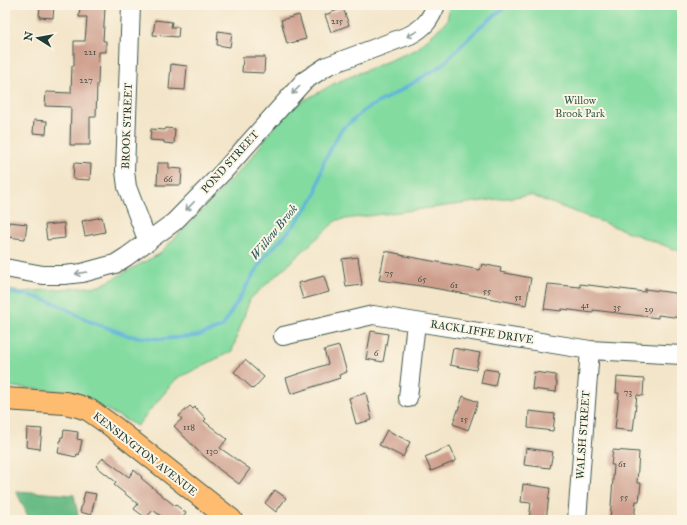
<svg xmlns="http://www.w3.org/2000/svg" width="687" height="525" font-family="'IM FELL Great Primer',serif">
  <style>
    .green { fill: #83dba0; stroke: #518c6a }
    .forest { fill: #6abb86; stroke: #447c5d }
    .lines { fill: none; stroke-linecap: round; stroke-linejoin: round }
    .stream { stroke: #61b4dc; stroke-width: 3.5 }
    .building { fill: #ce9e8d }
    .minor-casing { stroke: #3f564a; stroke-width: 20 }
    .major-casing { stroke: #3f564a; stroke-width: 24 }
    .minor { stroke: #fff; stroke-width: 18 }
    .major { stroke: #febc70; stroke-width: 22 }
    .oneway { stroke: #8f9e9a }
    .labels { text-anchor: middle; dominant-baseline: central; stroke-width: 4; stroke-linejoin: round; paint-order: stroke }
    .number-label { font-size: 9px; fill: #4b554a }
    .park-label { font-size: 11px; fill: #335d4a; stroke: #fcf5e5 }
    .street-label { font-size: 11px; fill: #1f3d34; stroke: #fcf5e5 }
    .water-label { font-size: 12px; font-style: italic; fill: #305b5e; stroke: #fcf5e5 }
  </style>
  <rect width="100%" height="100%" fill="#fcf5e5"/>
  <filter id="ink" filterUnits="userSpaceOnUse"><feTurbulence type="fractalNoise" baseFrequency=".025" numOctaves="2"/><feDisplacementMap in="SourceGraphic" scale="8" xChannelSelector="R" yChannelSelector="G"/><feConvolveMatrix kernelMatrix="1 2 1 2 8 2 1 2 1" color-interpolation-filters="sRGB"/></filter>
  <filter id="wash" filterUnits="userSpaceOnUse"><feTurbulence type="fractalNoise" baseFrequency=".012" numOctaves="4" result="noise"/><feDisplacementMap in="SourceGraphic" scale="16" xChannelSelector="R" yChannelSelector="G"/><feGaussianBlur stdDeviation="0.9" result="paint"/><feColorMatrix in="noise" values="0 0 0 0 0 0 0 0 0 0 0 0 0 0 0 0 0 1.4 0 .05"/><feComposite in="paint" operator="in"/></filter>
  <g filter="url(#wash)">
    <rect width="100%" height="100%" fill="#f3e5c9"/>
    <path class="green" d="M450,5h232v247l-152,-57 -193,25 -87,79 -18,52 -56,28 -39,47 -61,-33 -71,-7v-97l14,3 81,-6 59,-32 44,-45 50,-53 31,-44 51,-29 82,-34 30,-28z"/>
    <path class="forest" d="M16,491l58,4 5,25h-49z"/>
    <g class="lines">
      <path class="stream" d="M5,293l24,2 28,9 30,16 43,16 32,3 35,-3 25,-9 42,-70 28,-29 23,-32 9,-35 17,-31 25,-21 32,-17 43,-26 39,-39 28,-22"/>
    </g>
    <g id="blocks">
      <path class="building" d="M40,5h14l-1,13 -14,-1z
        M80,6l25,2 -2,33h3v11h-7l-1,32h-1l-1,33h-6v28h-20l1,-38 -26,-1 1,-14 25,1 1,-27h2v-25h11l2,-24h-8z
        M343,8l6,17 -18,7 -6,-17z
        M299,15l7,24 -19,5 -6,-24z
        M155,20l17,2 -1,5h8l-1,10 -25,-2z
        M218,31l14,2 -2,14 -13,-2z
        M243,57h22l-1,16 -22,-1z
        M171,64l16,2 -2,24 -16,-1z
        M34,120l13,1 -1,13 -13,-1z
        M166,128l9,1 -1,15 -10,-1v-2l-14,-1 1,-11 14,1z
        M74,163l17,1 -1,16 -17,-1z
        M158,163h11v5l13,1 -1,16h-24z
        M102,217l3,15 -20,4 -3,-15z
        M9,222l18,2 -2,15 -17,-2z
        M64,223l1,15 -18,2 -2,-15z
        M385,251l15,3v1l80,15 2,-6 19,4 -1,4 31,6 -5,27 -98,-18 -49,-7z
        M358,257l4,28 -16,2 -4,-28z
        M324,276l5,16 -26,7 -5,-16z
        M548,284l32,3v-3l65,8v-3l37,5v24l-24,-3v3l-65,-8v3l-31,-4 -1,2 -17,-2z
        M371,331l17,3 -5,28 -17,-3z
        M339,346l8,26 -8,3 1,3 -49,16 -5,-16 42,-14 -4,-14z
        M453,348l27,5 -4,17 -26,-5z
        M245,360l19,17 -11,12 -19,-17z
        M484,369l14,2 -3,15 -14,-3z
        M534,372l22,3v7h1l-1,10 -24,-3z
        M617,377l27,2 -1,17 -6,-1 -4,36 -18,-2 4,-36h-3z
        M366,393l6,27 -16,4 -7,-26z
        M463,396l15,6 -10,28 -15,-6z
        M190,406l3,3 2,-2 11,12 -2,2 23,18 -7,9 30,21 -11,15 -19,-14 -23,-20 -23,-24 8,-7 -3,-3z
        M529,411l26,3 -2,17 -25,-3z
        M27,428l15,1 -2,20 -14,-2z
        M64,430l14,2 -1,7 5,1 -3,15 -2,-1 -1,3 -18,-4 3,-16h2z
        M387,430l23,12 -7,15 -24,-12z
        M450,446l6,15 -25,10 -6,-14z
        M526,448l27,4 -3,16 -26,-3z
        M613,450l26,2 -2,31h4l-2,18h-3l-2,19h-24l4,-55h-3z
        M103,458l26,19 5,-7 8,7 -1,1 34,28 1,-1 10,8 -5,7h-15l-13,-10 -7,8 -12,-9 4,-5 -24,-19 2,-3 -20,-16z
        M523,484l27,4 -4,32h-17l2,-17 -10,-1z
        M275,490l11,8 -10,14 -11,-9z
        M85,492l11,2 -5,21 -11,-3z"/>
    </g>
  </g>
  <g filter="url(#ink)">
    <use href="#blocks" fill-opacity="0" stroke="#3f564a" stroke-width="1"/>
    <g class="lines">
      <defs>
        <path id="minor" d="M131,5l-6,166 2,16 21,55
          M5,268l38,7h21l18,-2 33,-9 11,-7 48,-35 49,-50 81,-91 23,-15 83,-31c15,-8 20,-15 26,-30
          M283,336l90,-21 217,35 92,5
          M408,398l8,-76
          M577,520l13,-170"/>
        <path id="major" d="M5,399l60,4 13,3 11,4 23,16 119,94"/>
      </defs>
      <use href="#minor" class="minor-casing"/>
      <use href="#major" class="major-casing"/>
      <use href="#minor" class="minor"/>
      <use href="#major" class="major"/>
    </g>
    <defs><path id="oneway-shaft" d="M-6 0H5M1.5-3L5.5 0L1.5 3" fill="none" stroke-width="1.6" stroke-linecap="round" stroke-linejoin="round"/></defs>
    <g class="oneway">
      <use href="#oneway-shaft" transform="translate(412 34) rotate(153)"/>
      <use href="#oneway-shaft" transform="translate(296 90) rotate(134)"/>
      <use href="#oneway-shaft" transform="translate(190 206) rotate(134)"/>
      <use href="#oneway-shaft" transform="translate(81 273) rotate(171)"/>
    </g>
  </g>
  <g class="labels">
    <g class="number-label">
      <text x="337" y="20">215</text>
      <text x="90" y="51">221</text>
      <text x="86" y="79">227</text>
      <text x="168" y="178">66</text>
      <text x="389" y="272">75</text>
      <text x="422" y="278">65</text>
      <text x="454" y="284">61</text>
      <text x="487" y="290">55</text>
      <text x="518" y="296">51</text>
      <text x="585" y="304">41</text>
      <text x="617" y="306">35</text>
      <text x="649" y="308">29</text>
      <text x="376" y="352">6</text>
      <text x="628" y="391">73</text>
      <text x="464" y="418">15</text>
      <text x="189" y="426">118</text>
      <text x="212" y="450">130</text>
      <text x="622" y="463">61</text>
      <text x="624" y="496">55</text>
    </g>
    <g class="park-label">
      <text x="580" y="100">Willow<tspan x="580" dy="13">Brook Park</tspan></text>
    </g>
    <g class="street-label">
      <text transform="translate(127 126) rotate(-88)">BROOK STREET</text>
      <text transform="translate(230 162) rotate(-48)">POND STREET</text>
      <text transform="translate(482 332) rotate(9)">RACKLIFFE DRIVE</text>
      <text transform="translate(583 435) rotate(-86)">WALSH STREET</text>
      <text transform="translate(145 454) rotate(38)">KENSINGTON AVENUE</text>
    </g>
    <g class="water-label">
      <text transform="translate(274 232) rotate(-51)">Willow Brook</text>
    </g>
  </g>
  <rect width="687" height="525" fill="none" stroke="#fcf5e5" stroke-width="20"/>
  <g transform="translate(38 38) rotate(281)" stroke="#fcf5e5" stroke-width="3" paint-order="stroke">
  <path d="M0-3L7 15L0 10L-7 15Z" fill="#1f3d34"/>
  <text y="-6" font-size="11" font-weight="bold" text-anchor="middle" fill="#1f3d34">N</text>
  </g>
</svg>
